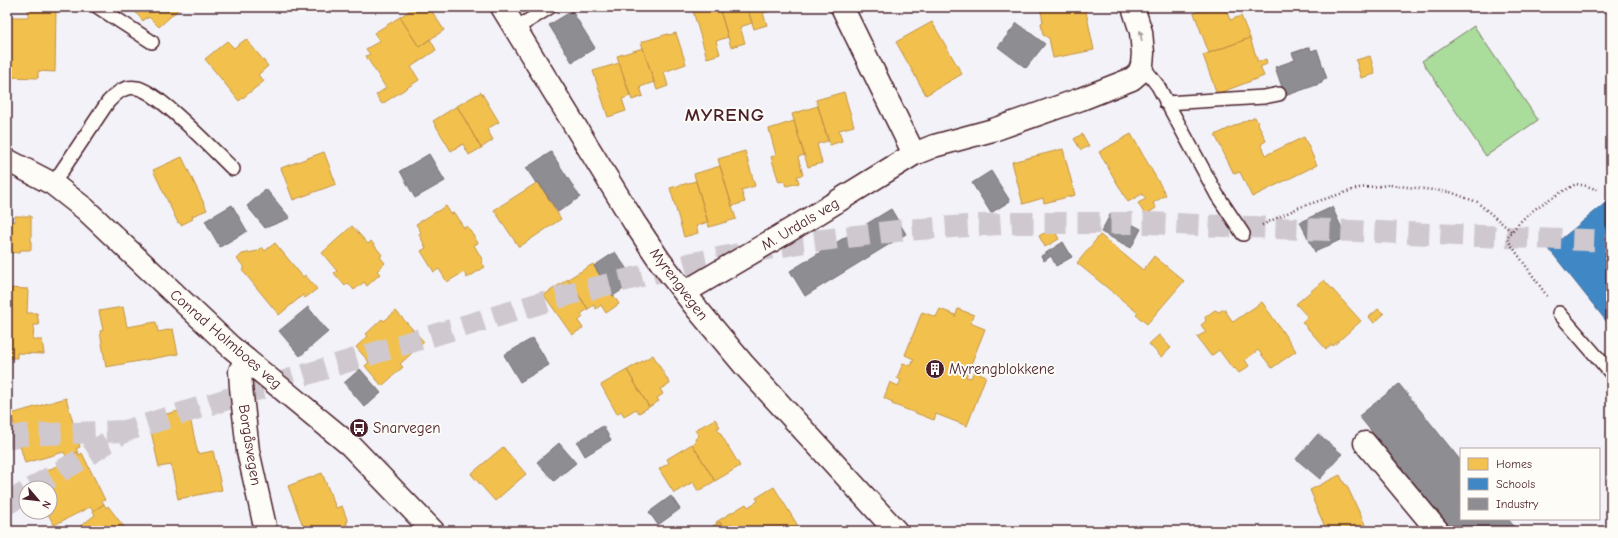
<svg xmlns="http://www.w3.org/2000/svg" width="1618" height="538" font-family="'Comic Neue',sans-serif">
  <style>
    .green { fill: #aadc9c; stroke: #7a7e64 }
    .homes { fill: #f2c14e; stroke: #c09044 }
    .schools { fill: #3f88c5; stroke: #426897 }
    .industry { fill: #8d8d92; stroke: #796c73 }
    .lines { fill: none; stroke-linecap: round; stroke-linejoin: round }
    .primary-tunnel { stroke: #d0c8cf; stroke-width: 22; stroke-dasharray: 22 11; stroke-linecap: butt }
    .lane-casing { stroke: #4a1f2b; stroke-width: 16 }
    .street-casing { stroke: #4a1f2b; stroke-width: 25 }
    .path { stroke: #4a1f2b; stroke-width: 2.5; stroke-dasharray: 1 3; stroke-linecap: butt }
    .lane { stroke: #fdfcf7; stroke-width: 13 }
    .street { stroke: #fdfcf7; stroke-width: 22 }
    .oneway { fill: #ac999b }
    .labels { text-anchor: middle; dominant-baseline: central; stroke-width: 4; stroke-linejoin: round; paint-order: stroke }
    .street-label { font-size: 15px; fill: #4a1f2b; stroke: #fdfcf7 }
    .poi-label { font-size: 15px; fill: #4a1f2b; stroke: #fdfcf7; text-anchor: start }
    .district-label { font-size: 19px; font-weight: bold; letter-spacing: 1px; fill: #4a1f2b; stroke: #fdfcf7 }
  </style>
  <rect width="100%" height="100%" fill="#f2f2f8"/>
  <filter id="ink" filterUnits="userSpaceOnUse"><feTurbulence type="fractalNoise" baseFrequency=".025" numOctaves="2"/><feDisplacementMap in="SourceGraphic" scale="8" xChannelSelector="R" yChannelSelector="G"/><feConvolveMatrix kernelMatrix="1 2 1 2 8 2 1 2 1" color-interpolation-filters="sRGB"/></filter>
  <g filter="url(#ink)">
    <path class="green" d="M1474,26l64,94 -52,36 -64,-95z"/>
    <path class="homes" d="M28,7h28l-1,65 -17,-1v7l-31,-1v-60h21z
      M133,7h48l-22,20 -10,-10 -2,2 -1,-2 -3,4 -11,-13z
      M415,7h14l15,23 -25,17 -19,-30z
      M708,7h11l9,30 -12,4 4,13 -13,4 -14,-47z
      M719,7h28l5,16 -12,4 5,16 -14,4z
      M747,7h30v2l-14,4 4,12 -13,4z
      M1040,7h45l9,43 -41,8 -4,-20 -6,-3 -2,-12 2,-1z
      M1211,7h14l5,13 11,-4 9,22 -41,15 -15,-40z
      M400,17l19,30 11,-8 6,11 -25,17 8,13 -37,24 -6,-9 10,-7 -20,-32 4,-2 -4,-5 14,-8 -6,-8z
      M932,22l30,52 -36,21 -30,-53z
      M676,33l10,31 -22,8 4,14 -11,4 -16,-48 27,-8 1,1z
      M1250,38l8,24 8,-3 1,5 -7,3 4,9 -47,18 -14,-39z
      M246,39l22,27 -10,9 6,6 -25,20 -34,-42 22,-18 7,7z
      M643,48l11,34 -14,5 3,9 -11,4 -15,-44z
      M1370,56l5,18 -14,4 -5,-18z
      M619,63l11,33 -8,3 4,12 -18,6 -15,-46z
      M481,92l18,30 -12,7 6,11 -12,8 -24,-42z
      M844,92l10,34 -15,4 3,11 -12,4 -14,-45z
      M457,106l24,42 -12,7 -6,-11 -12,7 -18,-30z
      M818,106l10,35 -11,3 5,19 -14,4 -16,-53z
      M1255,117l11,24 -5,3 5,11 38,-18 13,28 -65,32 -12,-25 -6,2 -19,-39 34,-16 1,1z
      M794,121l10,34 -6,2 5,18 -6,1 2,7 -13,3 -2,-5 -5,1 -8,-25 5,-2 -7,-26z
      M1082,134l7,12 -8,4 -7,-11z
      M1131,134l35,61 -13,8 3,5 -11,7 -7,-12 8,-4 -4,-5 -14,8 -29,-50z
      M1063,149l12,46 -31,8 -1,-5 -20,6 -11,-42z
      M745,151l10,35 -14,4 4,12 -13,4 -14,-47z
      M324,152l12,32 -43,16 -12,-32z
      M182,157l25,53 -15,6 1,3 -12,6 -2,-3 -1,1 -25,-53z
      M720,166l16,53 -27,8 -15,-53z
      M696,181l12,41 -12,4 2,7 -14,4 -14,-49z
      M538,182l23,37 -42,28 -25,-37z
      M446,206l5,8 3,-1 10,15 3,-2 11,17 -4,2 9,16 -2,1 4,5 -18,11 -3,-6 -17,10 -8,-13 -5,3 -13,-21 5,-3 -7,-14 2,-2 -5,-8z
      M15,216h16v34h-11v3l-13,-1v-30h8z
      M352,226l16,18 3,-3 11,14 -2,2 5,6 -8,8 3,3 -13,12 -3,-4 -10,8 -6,-7 -3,3 -11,-13 3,-2 -15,-18z
      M1053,228l6,11 -14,8 -6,-11z
      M1100,235l43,35 11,-14 30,25 -37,43 -11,-9 2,-2 -61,-50z
      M275,243l28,34 2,-2 12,14 -12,9 -2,-3 -24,20 -37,-45 3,-2 -8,-9 5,-5 16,-3 4,-4 3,4z
      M593,264l26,40 -13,9 -5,-8 -5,4 -2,-4 -6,4 -20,-30z
      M568,279l20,30 -7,5 2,3 -5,4 5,7 -11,7 -28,-40z
      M1324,280l37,41 -28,25 -1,-2 -6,5 -24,-27 6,-5 -12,-13z
      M7,288l21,1 -1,24h10l2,12h-5l-1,15h9l2,14 -27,-1v5h-10z
      M1262,302l34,49 -24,17 -14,-18 -13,10 4,6 -10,7 -4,-5 -2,1 -14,-19 -8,6 -14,-19 9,-5 -5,-7 5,-4 -1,-4 10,-7 4,2 5,-3 9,13z
      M123,307l4,20 29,-5 2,10 15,-3 5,25 -72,13 -6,-36 3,-1 -4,-19z
      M940,309l15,6v2l3,-8 16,6 -4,8 15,6 -19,48 5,1 3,-7 12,5 -19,50 -31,-12 -2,6 -42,-16 1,-2 -9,-4 6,-16 8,4 3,-6 -4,-2 6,-15 8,3 3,-7 -9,-4 17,-43 14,5z
      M1378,309l6,5 -10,9 -5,-6z
      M396,311l28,31 -24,22 3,3 -21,19 -17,-20 4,-4 -13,-15 12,-11 -2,-2 16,-15 2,2z
      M1159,335l12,13 -10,9 -12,-13z
      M653,355l17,29 -10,5 3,5 -6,4 2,3 -10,6 -22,-37z
      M627,370l22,37 -10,6 -3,-4 -12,7 -3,-5 -4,3 -16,-29z
      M66,398l14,49 -4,2 2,3 -12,4 -2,-4 -39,11 -14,-49z
      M188,409l10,45 15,-3 9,39 -44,9 -7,-34 -12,2 -11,-49z
      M715,419l5,8 -3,1 23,38 -25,15 -23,-37 4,-3 -1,-2 4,-3 -4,-6z
      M692,444l23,37 -17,10 -5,-9 -19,11 -15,-24 10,-6 -2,-4z
      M503,447l23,27 -31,27 -24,-27z
      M78,452l1,3 3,-2 23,47 -3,1 2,3 -11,7 -3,-4 -36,18 -7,-13h3v-24h-15l-4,-9 37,-19 -2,-4z
      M322,473l14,35 6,-2 6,16h-2l3,9h-44l-17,-45z
      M1340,475l5,10 1,-1 22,47h-41l-14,-31 1,-1 -4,-9z
      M774,487l24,39 -9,5h-53l-4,-7 -7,5 -5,-7 -3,2 -1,-2 30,-18 2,3 10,-6 -2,-3z
      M104,504l2,4 2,-2 19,25h-53l21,-16 -2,-4z
      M720,522l5,7 7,-5 4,7h-32z"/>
    <path class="schools" d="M1609,200l2,2v125l-62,-78z"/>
    <path class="industry" d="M572,11l23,37 -23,14 -23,-37z
      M1017,23l28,21 -19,24 -28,-21z
      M1310,47l1,4 6,-2 10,30 -6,2 1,2 -37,13 -10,-29 20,-7 -3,-7z
      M551,152l29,45 -22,15 -20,-30 -2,1 -10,-15z
      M429,154l16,27 -30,17 -15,-27z
      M991,171l19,30 -19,12 -19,-30z
      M266,189l24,29 -25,10 -18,-22z
      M232,205l15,26 -27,16 -15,-26z
      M1332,207l14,30 -31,15 -15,-30z
      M891,209l15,25 -101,62 -15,-25z
      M1111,213l30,16 -10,19 -30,-16z
      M1063,242l9,15 -16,9 -5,-10 -7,5 -3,-5z
      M615,252l20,29 -22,15 -19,-30z
      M308,307l20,25 -28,24 -21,-25z
      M533,338l16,27 -29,17 -16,-27z
      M360,369l21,24 -16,14 -21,-24z
      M1399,384l62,77v58h47l10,12h-66l-93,-115z
      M603,426l8,14 -26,16 -8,-14z
      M1318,434l24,20 -22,25 -24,-20z
      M559,443l17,20 -22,18 -17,-19z
      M671,496l9,13 -22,16 -9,-13z"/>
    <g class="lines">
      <path class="primary-tunnel" d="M7,438l16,-3 102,-4
        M32,488l53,-31 40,-26 256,-80 193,-58 119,-30 105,-20 107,-13 110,-7h133l463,18
        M7,504l19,-12"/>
      <defs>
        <path id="lane" d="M98,7l54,35
          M515,29l35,-22
          M1142,65l16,21 59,109 26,39
          M1166,103l98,-6 15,-3
          M53,184l55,-82c8,-8 16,-17 29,-14 21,3 78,64 96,81
          M1559,313l52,60"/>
        <path id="street" d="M502,7l132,215 26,39 38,49 46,55 152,166
          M842,7l72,147
          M7,160l46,24 32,25 146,138 119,98 83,86
          M685,292l127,-75 102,-63 20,-8 59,-16 88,-31 51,-20 7,-6 3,-8 1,-12 -2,-21 -8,-25
          M246,359l-6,12 1,16 7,64 18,80
          M1365,443l73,88"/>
      </defs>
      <use href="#lane" class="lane-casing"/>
      <use href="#street" class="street-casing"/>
      <path class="path" d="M1262,225l38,-18 59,-19 31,-3 60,7 27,10 34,29
        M1547,296l-40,-57c15,-26 44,-41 69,-55l11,2 11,4"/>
      <use href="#lane" class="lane"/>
      <use href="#street" class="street"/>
    </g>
    <defs><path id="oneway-solid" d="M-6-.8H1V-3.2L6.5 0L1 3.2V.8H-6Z"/></defs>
    <use class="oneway" href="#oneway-solid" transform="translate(1141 36) rotate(-99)"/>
  </g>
  <defs>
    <symbol id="building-disc" viewBox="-11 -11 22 22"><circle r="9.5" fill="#4a1f2b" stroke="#fdfcf7"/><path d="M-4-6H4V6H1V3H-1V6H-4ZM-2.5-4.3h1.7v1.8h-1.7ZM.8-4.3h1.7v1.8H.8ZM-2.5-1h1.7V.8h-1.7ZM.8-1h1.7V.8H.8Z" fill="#fff"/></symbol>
    <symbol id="bus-disc" viewBox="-11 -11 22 22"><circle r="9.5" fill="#4a1f2b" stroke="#fdfcf7"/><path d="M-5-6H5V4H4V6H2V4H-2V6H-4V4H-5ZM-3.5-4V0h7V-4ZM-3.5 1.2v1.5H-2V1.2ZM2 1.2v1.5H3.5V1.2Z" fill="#fff"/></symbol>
  </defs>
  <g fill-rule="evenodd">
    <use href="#building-disc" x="924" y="358" width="22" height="22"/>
    <use href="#bus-disc" x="348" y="417" width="22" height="22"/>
  </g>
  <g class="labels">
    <g class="street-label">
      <text transform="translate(800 224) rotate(-31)">M. Urdals veg</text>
      <text transform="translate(679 284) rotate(53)">Myrengvegen</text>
      <text transform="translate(226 339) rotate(41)">Conrad Holmboes veg</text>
      <text transform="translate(250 445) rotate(81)">Borgåsvegen</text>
    </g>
    <g class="poi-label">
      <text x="949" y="369">Myrengblokkene</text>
      <text x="373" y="428">Snarvegen</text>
    </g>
    <g class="district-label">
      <text x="725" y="115">MYRENG</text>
    </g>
  </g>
  <rect width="1618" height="538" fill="none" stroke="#fdfcf7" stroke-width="24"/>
  <rect x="12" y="12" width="1594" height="514" fill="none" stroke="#4a1f2b" stroke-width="1.5" filter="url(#ink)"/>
  <rect x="1460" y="448" width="140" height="72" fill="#fdfcf7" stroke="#b5a4a5"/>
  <rect x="1468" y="458" width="20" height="12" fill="#f2c14e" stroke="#b5a4a5"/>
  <text x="1496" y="468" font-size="12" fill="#4a1f2b">Homes</text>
  <rect x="1468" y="478" width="20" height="12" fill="#3f88c5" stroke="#b5a4a5"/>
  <text x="1496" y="488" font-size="12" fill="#4a1f2b">Schools</text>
  <rect x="1468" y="498" width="20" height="12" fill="#8d8d92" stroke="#b5a4a5"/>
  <text x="1496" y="508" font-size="12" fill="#4a1f2b">Industry</text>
  <g transform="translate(38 500) rotate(118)"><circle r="19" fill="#fdfcf7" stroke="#b5a4a5"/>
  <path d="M0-3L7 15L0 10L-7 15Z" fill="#4a1f2b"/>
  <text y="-6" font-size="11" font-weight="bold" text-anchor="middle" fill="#4a1f2b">N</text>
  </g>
</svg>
